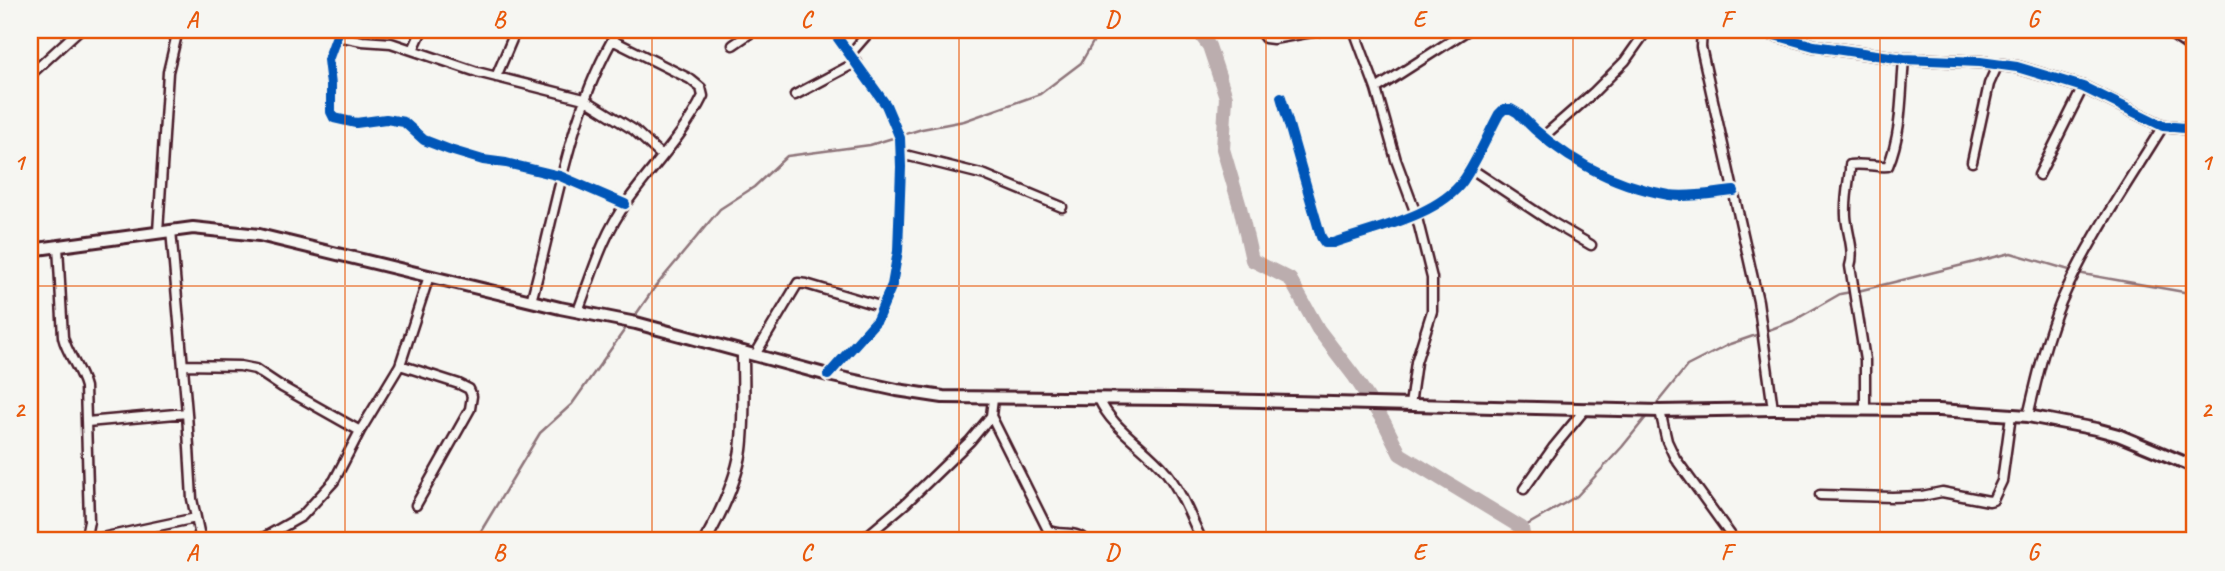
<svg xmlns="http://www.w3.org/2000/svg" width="2225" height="571" font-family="Caveat,sans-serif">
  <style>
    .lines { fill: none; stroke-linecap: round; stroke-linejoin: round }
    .stream { stroke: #8e747a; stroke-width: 2.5 }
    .river { stroke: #bbadae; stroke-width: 14 }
    .minor-casing { stroke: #4a1f2b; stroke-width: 13 }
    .tertiary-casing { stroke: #4a1f2b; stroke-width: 15 }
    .secondary-casing { stroke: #4a1f2b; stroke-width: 16 }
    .minor { stroke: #f6f6f2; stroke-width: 8 }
    .tertiary { stroke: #f6f6f2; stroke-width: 10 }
    .secondary { stroke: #f6f6f2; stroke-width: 10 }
    .cycleway-casing { stroke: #f6f6f2; stroke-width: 15 }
    .cycleway { stroke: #0057b8; stroke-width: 10 }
    .grid { fill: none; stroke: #e8590c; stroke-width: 2; stroke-opacity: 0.55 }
    .neatline { fill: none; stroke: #e8590c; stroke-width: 2.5 }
    .grid-label { font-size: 23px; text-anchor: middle; font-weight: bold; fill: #e8590c }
  </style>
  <rect width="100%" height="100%" fill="#f6f6f2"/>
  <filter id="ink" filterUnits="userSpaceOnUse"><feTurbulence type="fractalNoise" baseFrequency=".0143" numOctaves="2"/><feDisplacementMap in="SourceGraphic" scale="14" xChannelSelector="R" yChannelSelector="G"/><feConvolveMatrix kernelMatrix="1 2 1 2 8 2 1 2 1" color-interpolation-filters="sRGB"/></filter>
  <g filter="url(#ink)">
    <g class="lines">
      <path class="stream" d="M1858,291l153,-38 72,21 112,20
        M632,320l23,-33 65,-78 34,-22 33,-31 83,-11 52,-16 42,-8 76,-27 41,-31 19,-33
        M1766,331l27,-10 47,-27 11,-2
        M1653,408l34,-42 43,-22 29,-10
        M1522,528l55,-32 45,-49 25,-31
        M475,541l65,-108 32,-29 56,-79"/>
      <path class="river" d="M1197,30l12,16 17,51 -3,52 17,58 12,53 38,19 28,50 36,47 30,46 16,32 122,74 2,13"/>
      <defs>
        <path id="minor" d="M339,30l-11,30 3,25v27l3,6 22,5 30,-4 18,3 20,18 26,10 33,10 23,3 54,13 65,28
          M1259,30l6,8 8,1 50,-9
          M1354,30l22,59 20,71 20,54 16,64v33l-16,51 -6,43
          M1702,30l-1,17 57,254 15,108
          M2165,30l25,17
          M337,36l25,5 29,2 86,29 107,27 50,31 28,26
          M733,45l22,-15
          M413,50l9,-20
          M851,53l20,-23
          M30,75l49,-45
          M496,77l20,-47
          M1376,89l92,-59
          M795,95l62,-33
          M1281,97l40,140 4,6h8c39,-14 105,-27 130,-62 14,-20 24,-45 36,-67l5,-5h7l7,4c40,43 93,72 151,82 21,3 44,-2 65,-4
          M1544,136l49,-43 32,-32 22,-31
          M901,154l84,21 77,32
          M1972,162l17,-78 9,-20
          M1470,168l80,53 41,24
          M2039,175l44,-88
          M171,230l16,183 5,86 9,42
          M158,232l10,-160 10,-42
          M58,246l5,91c4,17 17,31 22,50l4,134 -4,20
          M531,301c26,-92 37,-188 87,-271
          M578,311c14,-37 25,-77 49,-109 25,-35 57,-67 76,-106l-2,-8 -11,-9 -78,-39
          M755,355l43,-72 8,1 77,23
          M183,365l57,1 15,3 27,18 78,44
          M400,365l59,19 10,5 3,7 -2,13 -54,96
          M828,375l49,-55 15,-35 6,-34 3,-84 -1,-29 -14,-33 -54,-75
          M993,399l-2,17 57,114c13,7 26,-1 38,11
          M1099,399c14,31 46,47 67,73 16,21 25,46 36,69
          M1865,410v-50l-15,-94c5,-16 -3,-33 -4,-50 -1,-15 2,-31 4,-46v-5c14,-2 25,2 38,1 14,-33 13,-72 16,-107
          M1660,411l7,30 8,17 60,83
          M2028,416c9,-38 18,-78 33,-114 27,-62 67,-119 102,-176
          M87,422l100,-9
          M1524,489l29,-41 33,-40
          M1820,495l72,2 30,-1 20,-4 47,9 4,-1 9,-19 9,-66
          M87,541l109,-23
          M258,541l44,-25 32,-35 26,-50 40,-66 29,-89
          M861,541l45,-38 64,-62 21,-25"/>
        <path id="tertiary" d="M1757,30l57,16 21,3 69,10 76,3 37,5 66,20 80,39 32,3
          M705,541c16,-28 31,-59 36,-91 4,-32 2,-66 2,-98"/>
        <path id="secondary" d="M30,250l163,-22 66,7 301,73 76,15 192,52 69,15 46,7 231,2 486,12 113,-2 166,1 89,6 68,13 22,6 77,32"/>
      </defs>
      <use href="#minor" class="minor-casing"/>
      <use href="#tertiary" class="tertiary-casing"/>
      <use href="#secondary" class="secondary-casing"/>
      <use href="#minor" class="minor"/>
      <use href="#tertiary" class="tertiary"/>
      <use href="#secondary" class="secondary"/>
      <defs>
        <path id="cycleway" d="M339,30l-11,30 3,25v27l3,6 22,5 30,-4 18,3 20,18 26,10 33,10 23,3 54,13 65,28
          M1757,30l57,16 21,3 69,10 76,3 37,5 66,20 80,39 32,3
          M1281,97l40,140 4,6h8c39,-14 105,-27 130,-62 14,-20 24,-45 36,-67l5,-5h7l7,4c40,43 93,72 151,82 21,3 44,-2 65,-4
          M828,375l49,-55 15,-35 6,-34 3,-84 -1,-29 -14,-33 -54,-75"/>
      </defs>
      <use href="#cycleway" class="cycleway-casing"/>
      <use href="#cycleway" class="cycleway"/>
    </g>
  </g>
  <path class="grid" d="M345,30v511M652,30v511M959,30v511M1266,30v511M1573,30v511M1880,30v511M30,286h2165"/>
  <rect width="2225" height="571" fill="none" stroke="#f6f6f2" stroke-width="77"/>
  <rect x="38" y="38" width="2148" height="494" class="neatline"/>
  <g class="grid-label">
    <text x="192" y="27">A</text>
    <text x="499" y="27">B</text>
    <text x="806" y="27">C</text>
    <text x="1112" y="27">D</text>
    <text x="1419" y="27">E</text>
    <text x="1726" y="27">F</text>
    <text x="2033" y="27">G</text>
    <text x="19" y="170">1</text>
    <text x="2206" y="170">1</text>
    <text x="19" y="417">2</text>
    <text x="2206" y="417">2</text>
    <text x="192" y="560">A</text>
    <text x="499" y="560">B</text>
    <text x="806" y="560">C</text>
    <text x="1112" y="560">D</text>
    <text x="1419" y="560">E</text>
    <text x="1726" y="560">F</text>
    <text x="2033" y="560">G</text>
  </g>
</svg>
